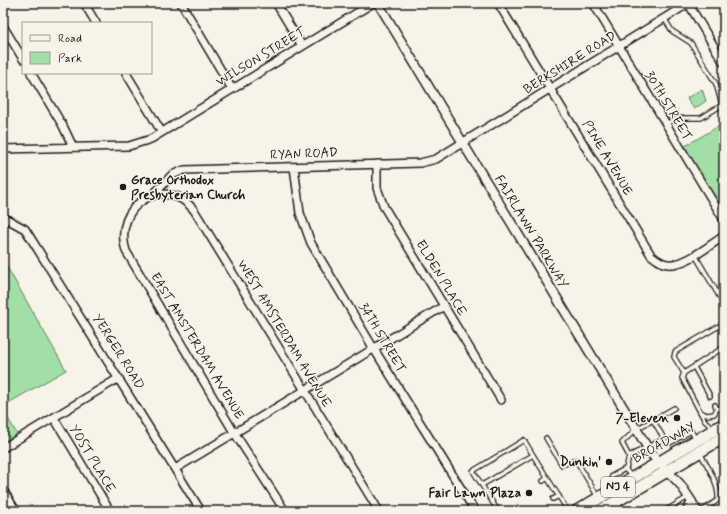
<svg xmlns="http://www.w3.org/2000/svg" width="727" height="514" font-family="Mynerve,sans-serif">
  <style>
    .green { fill: #a1dfa6; stroke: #5e7e61 }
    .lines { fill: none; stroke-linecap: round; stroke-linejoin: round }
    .service-casing { stroke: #1c1c1c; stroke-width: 6 }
    .minor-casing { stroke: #1c1c1c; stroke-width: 10 }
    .tertiary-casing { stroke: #1c1c1c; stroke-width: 11 }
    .primary-casing { stroke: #1c1c1c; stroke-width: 14 }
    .service { stroke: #f7f3e8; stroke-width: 3.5 }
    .minor { stroke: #f7f3e8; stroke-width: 7 }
    .tertiary { stroke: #f7f3e8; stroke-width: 8 }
    .primary { stroke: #f7f3e8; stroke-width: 11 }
    .poi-dot { fill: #1c1c1c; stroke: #f7f3e8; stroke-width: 1.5 }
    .labels { text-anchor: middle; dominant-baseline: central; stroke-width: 3; stroke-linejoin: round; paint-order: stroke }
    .shield { fill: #f7f3e8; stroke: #5e5c59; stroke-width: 1 }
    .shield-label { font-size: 12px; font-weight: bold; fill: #1c1c1c }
    .street-label { font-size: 13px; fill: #1c1c1c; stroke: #f7f3e8 }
    .poi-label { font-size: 13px; font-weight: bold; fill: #1c1c1c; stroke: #f7f3e8; text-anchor: end }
  </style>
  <rect width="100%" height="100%" fill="#f7f3e8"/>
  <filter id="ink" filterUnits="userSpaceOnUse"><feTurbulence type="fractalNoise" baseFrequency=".025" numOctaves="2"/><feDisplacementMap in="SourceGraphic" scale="8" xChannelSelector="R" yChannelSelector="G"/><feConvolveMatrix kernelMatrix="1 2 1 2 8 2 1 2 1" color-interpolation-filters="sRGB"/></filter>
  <g filter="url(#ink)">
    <path class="green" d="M702,89l4,12 -12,8 -7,-11z
      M724,123v97l-44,-71z
      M3,260l63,110 -63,36z
      M3,410l17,29 -17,9z"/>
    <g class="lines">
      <defs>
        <path id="service" d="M664,18l8,13 19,12 25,41 6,21 -21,13h-23l-13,6
          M695,255l27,46 2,-1
          M694,367l16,29
          M684,373l-10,-16 1,-5 49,-29
          M700,412l7,3 7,-1 3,-5 -2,-4
          M653,420l21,-12
          M713,428l-8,-7 -23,-43 2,-5 40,-26
          M546,438l16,27 14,-5 22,37
          M664,439l-35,17 -7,-13 14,-14 17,-9 13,22 4,1 21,-12 5,8
          M700,453c8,14 19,30 18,47l-16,11
          M626,469l3,-13
          M543,481l5,-3
          M482,485l51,-30 35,56
          M615,487l-4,-6 1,-5 13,-7 7,8
          M553,499l6,-3
          M617,502l6,9
          M498,511l-25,-40 51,-31 9,15
          M665,511l23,-14"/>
        <path id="minor" d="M84,3l12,20
          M181,3l51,86
          M276,3l26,43
          M498,3l153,252c5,4 11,9 17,9 17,2 42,-19 56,-28
          M593,3l131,217
          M688,3l36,60
          M3,26l20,33
          M31,73l32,53 10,21
          M126,73l35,58
          M3,149l126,-3 22,-7 222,-136
          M377,164v24l7,19 117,193
          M294,167l6,46 11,30 63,106 101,162
          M152,196l20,-21 12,-5 236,-7 16,-4 253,-156
          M3,217l22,12 176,282
          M54,418l56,93
          M3,448l116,-70
          M175,469l269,-163
          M3,490l13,21
          M692,502l6,9
          M285,511l-53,-82 -106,-178c-14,-45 38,-78 68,-41l185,301"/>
        <path id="tertiary" d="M378,3l274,452 28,29 12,18 -5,9"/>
        <path id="primary" d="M577,511l147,-87
          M600,511l124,-74"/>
      </defs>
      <use href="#service" class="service-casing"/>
      <use href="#minor" class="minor-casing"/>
      <use href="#tertiary" class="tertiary-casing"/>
      <use href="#primary" class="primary-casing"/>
      <use href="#service" class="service"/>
      <use href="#minor" class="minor"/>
      <use href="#tertiary" class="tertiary"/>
      <use href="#primary" class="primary"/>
    </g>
  </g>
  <g class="poi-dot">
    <circle cx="123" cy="187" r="4"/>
    <circle cx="677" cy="418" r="4"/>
    <circle cx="609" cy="462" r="4"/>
    <circle cx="529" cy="493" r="4"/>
  </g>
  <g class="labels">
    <rect class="shield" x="601" y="477" width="34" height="20" rx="3"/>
    <g class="shield-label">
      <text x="618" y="487">NJ 4</text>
    </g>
    <g class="street-label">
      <text transform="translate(261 57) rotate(-31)">WILSON STREET</text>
      <text transform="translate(570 63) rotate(-32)">BERKSHIRE ROAD</text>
      <text transform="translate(668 106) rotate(59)">30TH STREET</text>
      <text transform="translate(304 154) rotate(-2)">RYAN ROAD</text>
      <text transform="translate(607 158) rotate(59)">PINE AVENUE</text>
      <text transform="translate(531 232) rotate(59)">FAIRLAWN PARKWAY</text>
      <text transform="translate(441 278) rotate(59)">ELDEN PLACE</text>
      <text transform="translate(284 334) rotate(59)">WEST AMSTERDAM AVENUE</text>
      <text transform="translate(382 338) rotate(59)">34TH STREET</text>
      <text transform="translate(197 346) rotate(59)">EAST AMSTERDAM AVENUE</text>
      <text transform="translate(118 352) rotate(58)">YERGER ROAD</text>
      <text transform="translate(664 443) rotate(-30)">BROADWAY</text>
      <text transform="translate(92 459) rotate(59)">YOST PLACE</text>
    </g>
    <g class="poi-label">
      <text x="131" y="180" text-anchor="start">Grace Orthodox<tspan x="131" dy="15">Presbyterian Church</tspan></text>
      <text x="669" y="418">7-Eleven</text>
      <text x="601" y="462">Dunkin'</text>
      <text x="521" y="493">Fair Lawn Plaza</text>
    </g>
  </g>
  <rect width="727" height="514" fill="none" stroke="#f7f3e8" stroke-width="16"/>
  <rect x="8" y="8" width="711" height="498" fill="none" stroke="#1c1c1c" stroke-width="1.5" filter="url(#ink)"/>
  <rect x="22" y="22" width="130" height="52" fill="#f7f3e8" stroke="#9f9d96"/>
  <rect x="30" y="35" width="20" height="6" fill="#f7f3e8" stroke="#9f9d96"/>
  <text x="58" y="42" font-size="12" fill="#1c1c1c">Road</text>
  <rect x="30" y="52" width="20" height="12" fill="#a1dfa6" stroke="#9f9d96"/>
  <text x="58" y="62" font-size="12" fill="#1c1c1c">Park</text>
</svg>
